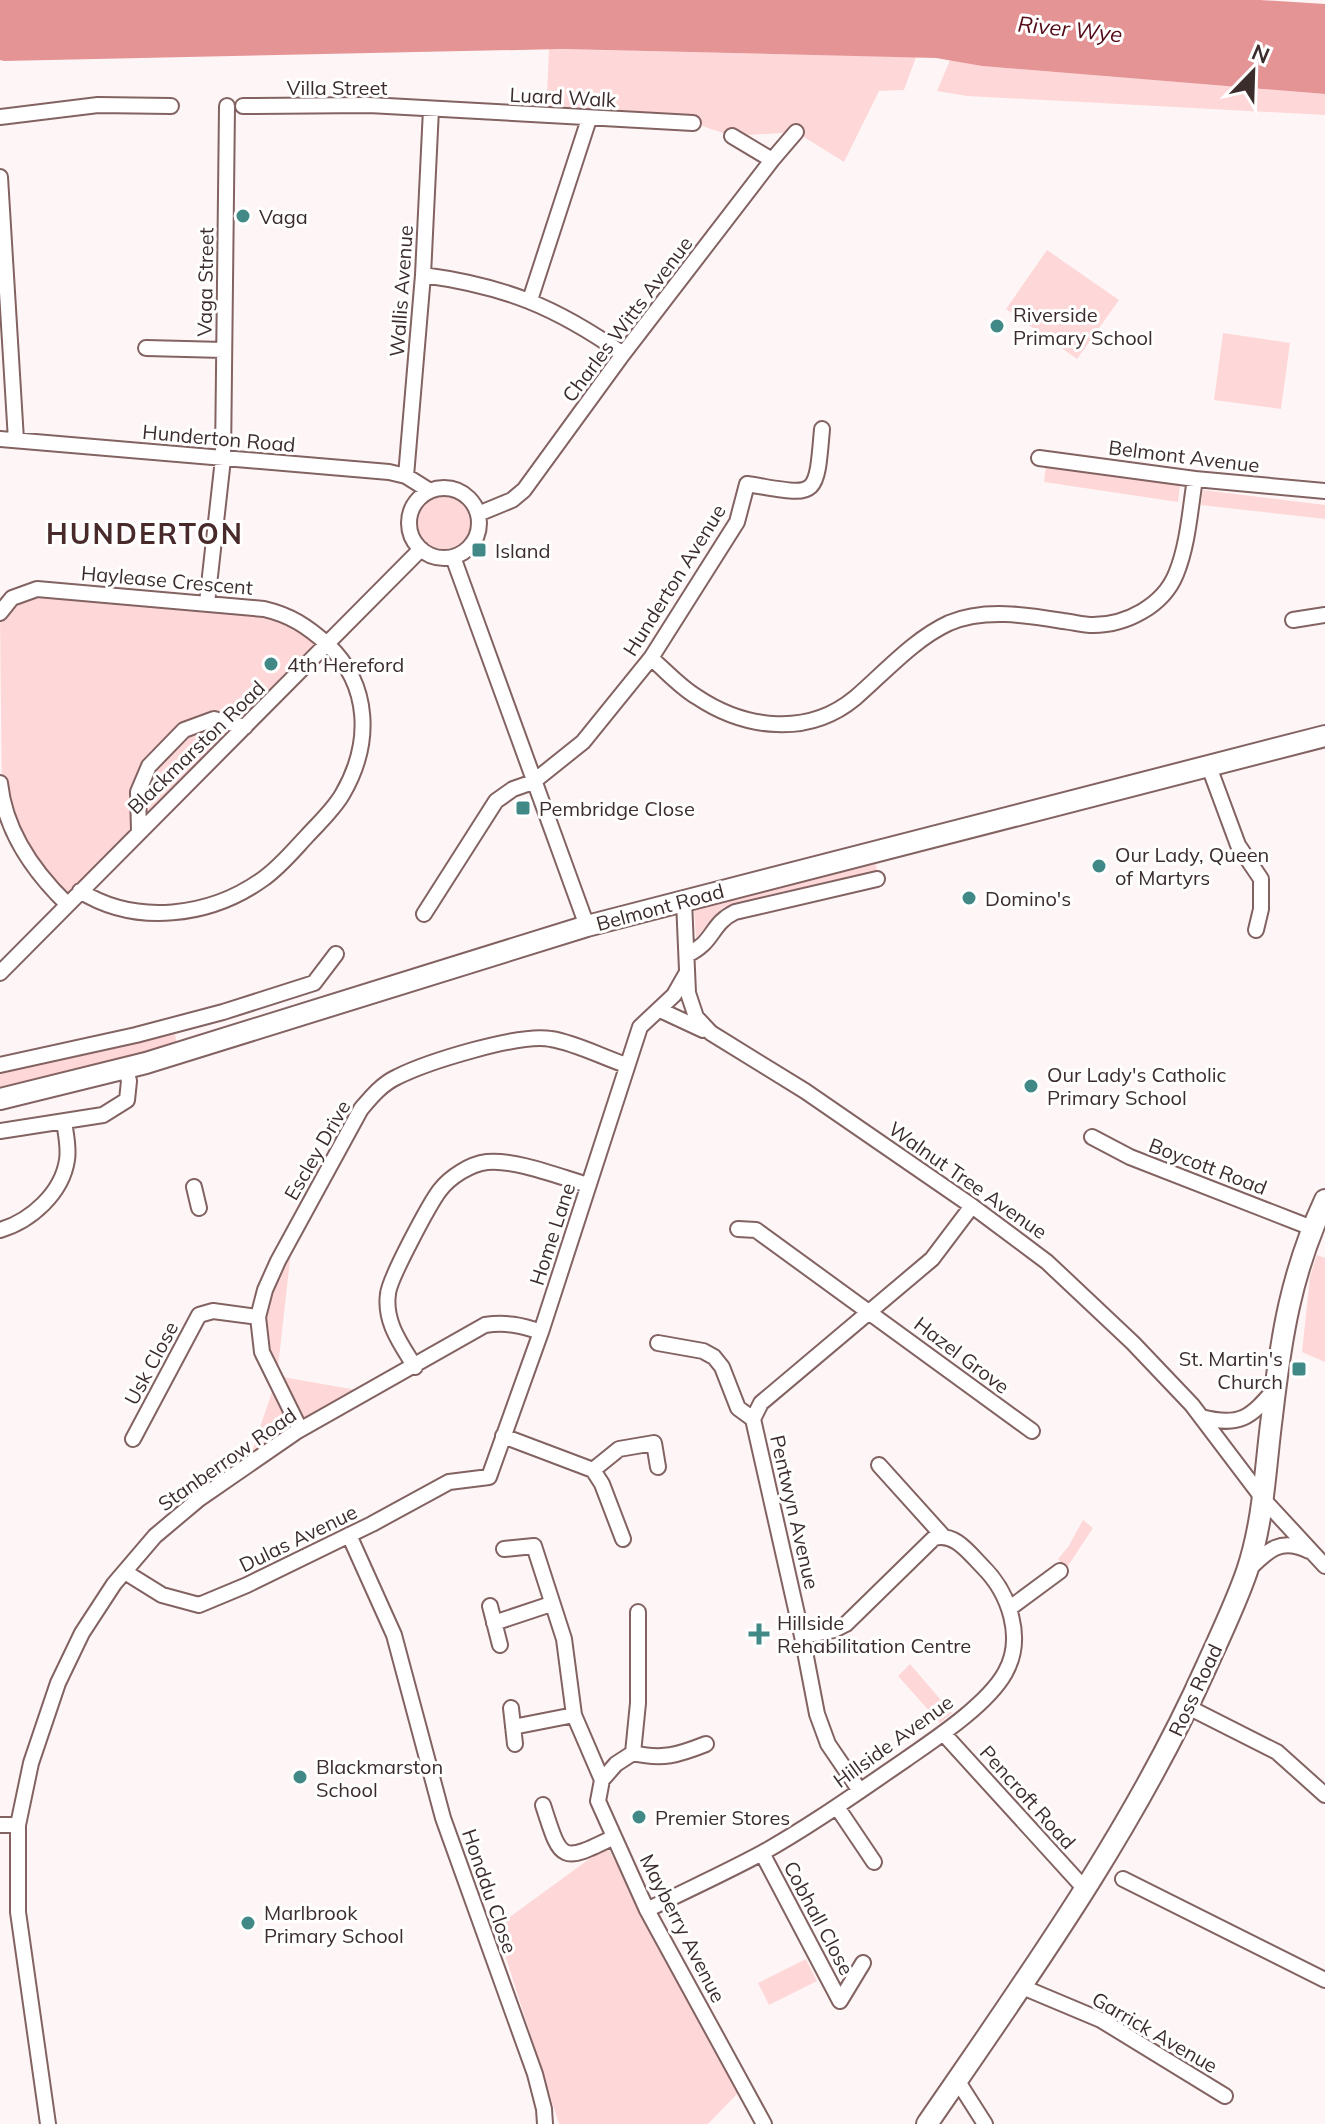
<svg xmlns="http://www.w3.org/2000/svg" width="1325" height="2124" font-family="Mulish,sans-serif">
  <style>
    .green { fill: #fed8d8 }
    .water { fill: #e59496 }
    .lines { fill: none; stroke-linecap: round; stroke-linejoin: round }
    .minor-casing { stroke: #836262; stroke-width: 18 }
    .highway-casing { stroke: #836262; stroke-width: 24 }
    .minor { stroke: #fff; stroke-width: 14 }
    .highway { stroke: #fff; stroke-width: 20 }
    .poi-dot { fill: #418986; stroke: #fff; stroke-width: 3 }
    .labels { text-anchor: middle; dominant-baseline: central; stroke-width: 6; stroke-linejoin: round; paint-order: stroke }
    .street-label { font-size: 20px; fill: #3c2d2d; stroke: #fff }
    .poi-label { font-size: 20px; fill: #3c2d2d; stroke: #fff; text-anchor: start }
    .water-label { font-size: 22px; font-style: italic; fill: #540b17; stroke: #fff }
    .district-label { font-size: 28px; font-weight: bold; letter-spacing: 2px; fill: #482a2b; stroke: #fff }
  </style>
  <rect width="100%" height="100%" fill="#fef6f6"/>
  <path class="green" d="M549,49l367,8 -12,33 -25,1 -35,71 -48,-30 -64,4 -39,-13 -147,-7z
    M950,60l32,6 343,28v21l-358,-19 -30,-5z
    M1047,250l72,50 -42,59 -71,-50z
    M1223,333l67,10 -9,66 -67,-9z
    M1046,465l134,20 -2,17 -134,-20z
    M1203,490l122,15v14l-124,-14z
    M418 523a26 26 0 1 1 52 0a26 26 0 1 1-52 0Z
    M37,589l255,29 36,27 -261,259 -35,-42 -30,-58 -2,-188 3,-9z
    M876,864l1,7 -108,24 -47,13 -26,30 -2,-29z
    M173,1025l6,28 -179,46v-34z
    M293,1233l-16,143 91,16 -121,74 29,-86 -18,-63z
    M1317,1255l8,3v104l-23,-10 8,-76z
    M1083,1520l10,8 -27,41 -8,-10 10,-12z
    M910,1664l42,49 -12,10 -42,-47z
    M607,1846l131,247 -30,31h-149l-63,-197z
    M806,1959l11,22 -48,24 -11,-22z"/>
  <path class="water" d="M0,0h1260l65,4v90l-343,-28 -46,-8 -375,-9 -557,12 -4,-1z"/>
  <g class="lines">
    <defs>
      <path id="minor" d="M243,106l126,-1 324,18
        M0,117l98,-12 73,1
        M732,136l40,24
        M0,177l16,263
        M423,275c82,11 133,32 200,79
        M530,300l59,-181
        M146,348l78,2
        M0,439l389,33 17,4 24,15
        M1039,458l156,21 130,12
        M406,476l17,-201 8,-166
        M409 523a35 35 0 1 1 70 0a35 35 0 1 1-70 0Z
        M478,514l34,-14 12,-10 99,-136 149,-194 24,-28
        M453,557l134,369
        M207,603l16,-144 4,-353
        M0,613l12,-15 25,-9 227,20c26,6 43,17 63,35 44,41 45,100 15,151 -9,15 -23,28 -35,41 -14,15 -27,31 -44,43 -53,38 -127,47 -183,12
        M1293,620l32,-5
        M651,658c15,13 29,29 46,39 48,32 111,40 158,1 29,-25 59,-59 94,-75 35,-15 78,-8 114,-2 10,1 20,4 30,4 33,0 70,-19 83,-51 12,-29 14,-64 19,-95
        M1208,764l30,81 23,34v30l-5,21
        M0,783c5,48 33,88 67,121
        M139,831l-1,-39 11,-26 35,-36 30,-11 31,8
        M684,901l4,92 8,24 15,16 94,58 167,115 75,56 86,81 59,62 72,95 61,66
        M424,914l72,-113 17,-12 20,-7 50,-40 68,-84 86,-136 10,-38c70,11 69,18 75,-55
        M687,955c28,-13 23,-31 48,-43l142,-33
        M0,973l421,-424
        M660,1010l43,20
        M0,1065l136,-30 87,-23 91,-29 22,-29
        M0,1131l103,-16 24,-15 2,-19 -3,-12
        M1092,1137l38,20 182,71
        M194,1187l5,21
        M738,1229l18,1 276,201
        M0,1230c31,-9 62,-37 67,-70 2,-13 -1,-25 -3,-38
        M658,1343l45,8 11,6 8,10 16,41 15,11
        M415,1367c-14,-23 -31,-45 -27,-73 1,-15 42,-91 52,-104 10,-13 30,-26 47,-28 28,-3 73,15 101,23
        M1201,1417c39,10 49,1 74,-28
        M753,1419l49,217 15,78 11,30 32,47
        M753,1419l8,-16 171,-144 40,-53
        M300,1429l-38,-77 -4,-35 7,-27 13,-29 83,-152c11,-13 21,-25 36,-32 30,-15 122,-44 154,-38 25,4 51,18 75,26
        M503,1436l90,34 9,14 21,55
        M133,1439l66,-124 14,-4 45,6
        M879,1465l64,71
        M593,1470l26,-21 35,-6 4,24
        M349,1535l45,100 49,183 92,256 9,35 1,15
        M504,1549l30,-3 30,93 10,76 28,65
        M1248,1570c20,-20 33,-33 61,-19
        M125,1572l37,23 37,10 48,-20 125,-61 77,-42 40,-5 52,-145 99,-305 34,-32 12,-21
        M490,1606l10,39
        M1010,1608l50,-37
        M638,1612v91l-5,50 -17,11 -14,16 -4,21 49,109 117,214
        M494,1623l57,-19
        M1188,1707l89,45 48,43
        M511,1708l4,36
        M513,1727l61,-12
        M943,1733l141,155
        M633,1753c30,7 45,2 73,-9
        M543,1805c18,56 17,59 71,32
        M837,1807l37,55
        M0,1825h18
        M762,1853l78,148
        M1123,1879l202,101
        M647,1910c38,-19 78,-37 115,-57 50,-28 96,-61 143,-93 30,-21 82,-55 100,-87 20,-35 4,-80 -22,-106 -14,-14 -28,-35 -49,-29l-88,86 -12,6 -32,6
        M1020,1986l81,34 124,76
        M840,2001l23,-38
        M957,2080l28,44
        M48,2124l-30,-212v-87l13,-62 27,-80 24,-50 32,-49 41,-48 44,-37 97,-67 189,-107c21,-3 36,0 56,7"/>
      <path id="highway" d="M0,1099l146,-36 441,-137 738,-190
        M927,2124c101,-147 207,-295 280,-459 14,-31 29,-62 40,-94 17,-51 18,-102 25,-155 9,-79 19,-143 53,-216"/>
    </defs>
    <use href="#minor" class="minor-casing"/>
    <use href="#highway" class="highway-casing"/>
    <use href="#minor" class="minor"/>
    <use href="#highway" class="highway"/>
  </g>
  <g class="poi-dot">
    <circle cx="243" cy="216" r="8"/>
    <circle cx="997" cy="326" r="8"/>
    <rect x="471" y="542" width="16" height="16" rx="4"/>
    <circle cx="271" cy="664" r="8"/>
    <rect x="515" y="800" width="16" height="16" rx="4"/>
    <circle cx="1099" cy="866" r="8"/>
    <circle cx="969" cy="898" r="8"/>
    <circle cx="1031" cy="1086" r="8"/>
    <rect x="1291" y="1361" width="16" height="16" rx="4"/>
    <path d="M755 1622h8v8h8v8h-8v8h-8v-8h-8v-8h8z"/>
    <circle cx="300" cy="1777" r="8"/>
    <circle cx="639" cy="1817" r="8"/>
    <circle cx="248" cy="1923" r="8"/>
  </g>
  <g class="labels">
    <g class="street-label">
      <text x="337" y="87">Villa Street</text>
      <text transform="translate(563 97) rotate(3)">Luard Walk</text>
      <text transform="translate(205 282) rotate(-89)">Vaga Street</text>
      <text transform="translate(401 291) rotate(-86)">Wallis Avenue</text>
      <text transform="translate(627 319) rotate(-53)">Charles Witts Avenue</text>
      <text transform="translate(219 438) rotate(5)">Hunderton Road</text>
      <text transform="translate(1184 456) rotate(7)">Belmont Avenue</text>
      <text transform="translate(167 580) rotate(5)">Haylease Crescent</text>
      <text transform="translate(674 580) rotate(-58)">Hunderton Avenue</text>
      <text transform="translate(196 747) rotate(-44)">Blackmarston Road</text>
      <text transform="translate(660 907) rotate(-15)">Belmont Road</text>
      <text transform="translate(317 1150) rotate(-60)">Escley Drive</text>
      <text transform="translate(1208 1166) rotate(21)">Boycott Road</text>
      <text transform="translate(968 1180) rotate(35)">Walnut Tree Avenue</text>
      <text transform="translate(552 1234) rotate(-72)">Home Lane</text>
      <text transform="translate(962 1355) rotate(37)">Hazel Grove</text>
      <text transform="translate(151 1363) rotate(-62)">Usk Close</text>
      <text transform="translate(227 1459) rotate(-35)">Stanberrow Road</text>
      <text transform="translate(795 1512) rotate(77)">Pentwyn Avenue</text>
      <text transform="translate(298 1538) rotate(-26)">Dulas Avenue</text>
      <text transform="translate(1195 1690) rotate(-65)">Ross Road</text>
      <text transform="translate(893 1741) rotate(-36)">Hillside Avenue</text>
      <text transform="translate(1028 1797) rotate(48)">Pencroft Road</text>
      <text transform="translate(490 1891) rotate(71)">Honddu Close</text>
      <text transform="translate(819 1918) rotate(62)">Cobhall Close</text>
      <text transform="translate(683 1928) rotate(63)">Mayberry Avenue</text>
      <text transform="translate(1155 2032) rotate(30)">Garrick Avenue</text>
    </g>
    <g class="poi-label">
      <text x="259" y="216">Vaga</text>
      <text x="1013" y="314">Riverside<tspan x="1013" dy="23">Primary School</tspan></text>
      <text x="495" y="550">Island</text>
      <text x="287" y="664">4th Hereford</text>
      <text x="539" y="808">Pembridge Close</text>
      <text x="1115" y="854">Our Lady, Queen<tspan x="1115" dy="23">of Martyrs</tspan></text>
      <text x="985" y="898">Domino's</text>
      <text x="1047" y="1074">Our Lady's Catholic<tspan x="1047" dy="23">Primary School</tspan></text>
      <text x="1283" y="1358" text-anchor="end">St. Martin's<tspan x="1283" dy="23">Church</tspan></text>
      <text x="777" y="1622">Hillside<tspan x="777" dy="23">Rehabilitation Centre</tspan></text>
      <text x="316" y="1766">Blackmarston<tspan x="316" dy="23">School</tspan></text>
      <text x="655" y="1817">Premier Stores</text>
      <text x="264" y="1912">Marlbrook<tspan x="264" dy="23">Primary School</tspan></text>
    </g>
    <g class="water-label">
      <text transform="translate(1070 29) rotate(6)">River Wye</text>
    </g>
    <g class="district-label">
      <text x="145" y="533">HUNDERTON</text>
    </g>
  </g>
  <g transform="translate(1253 72) rotate(23)" stroke="#ffffff" stroke-width="6" paint-order="stroke">
  <path d="M0-6L14 30L0 20L-14 30Z" fill="#3c2d2d"/>
  <text y="-12" font-size="22" font-weight="bold" text-anchor="middle" fill="#3c2d2d">N</text>
  </g>
</svg>
